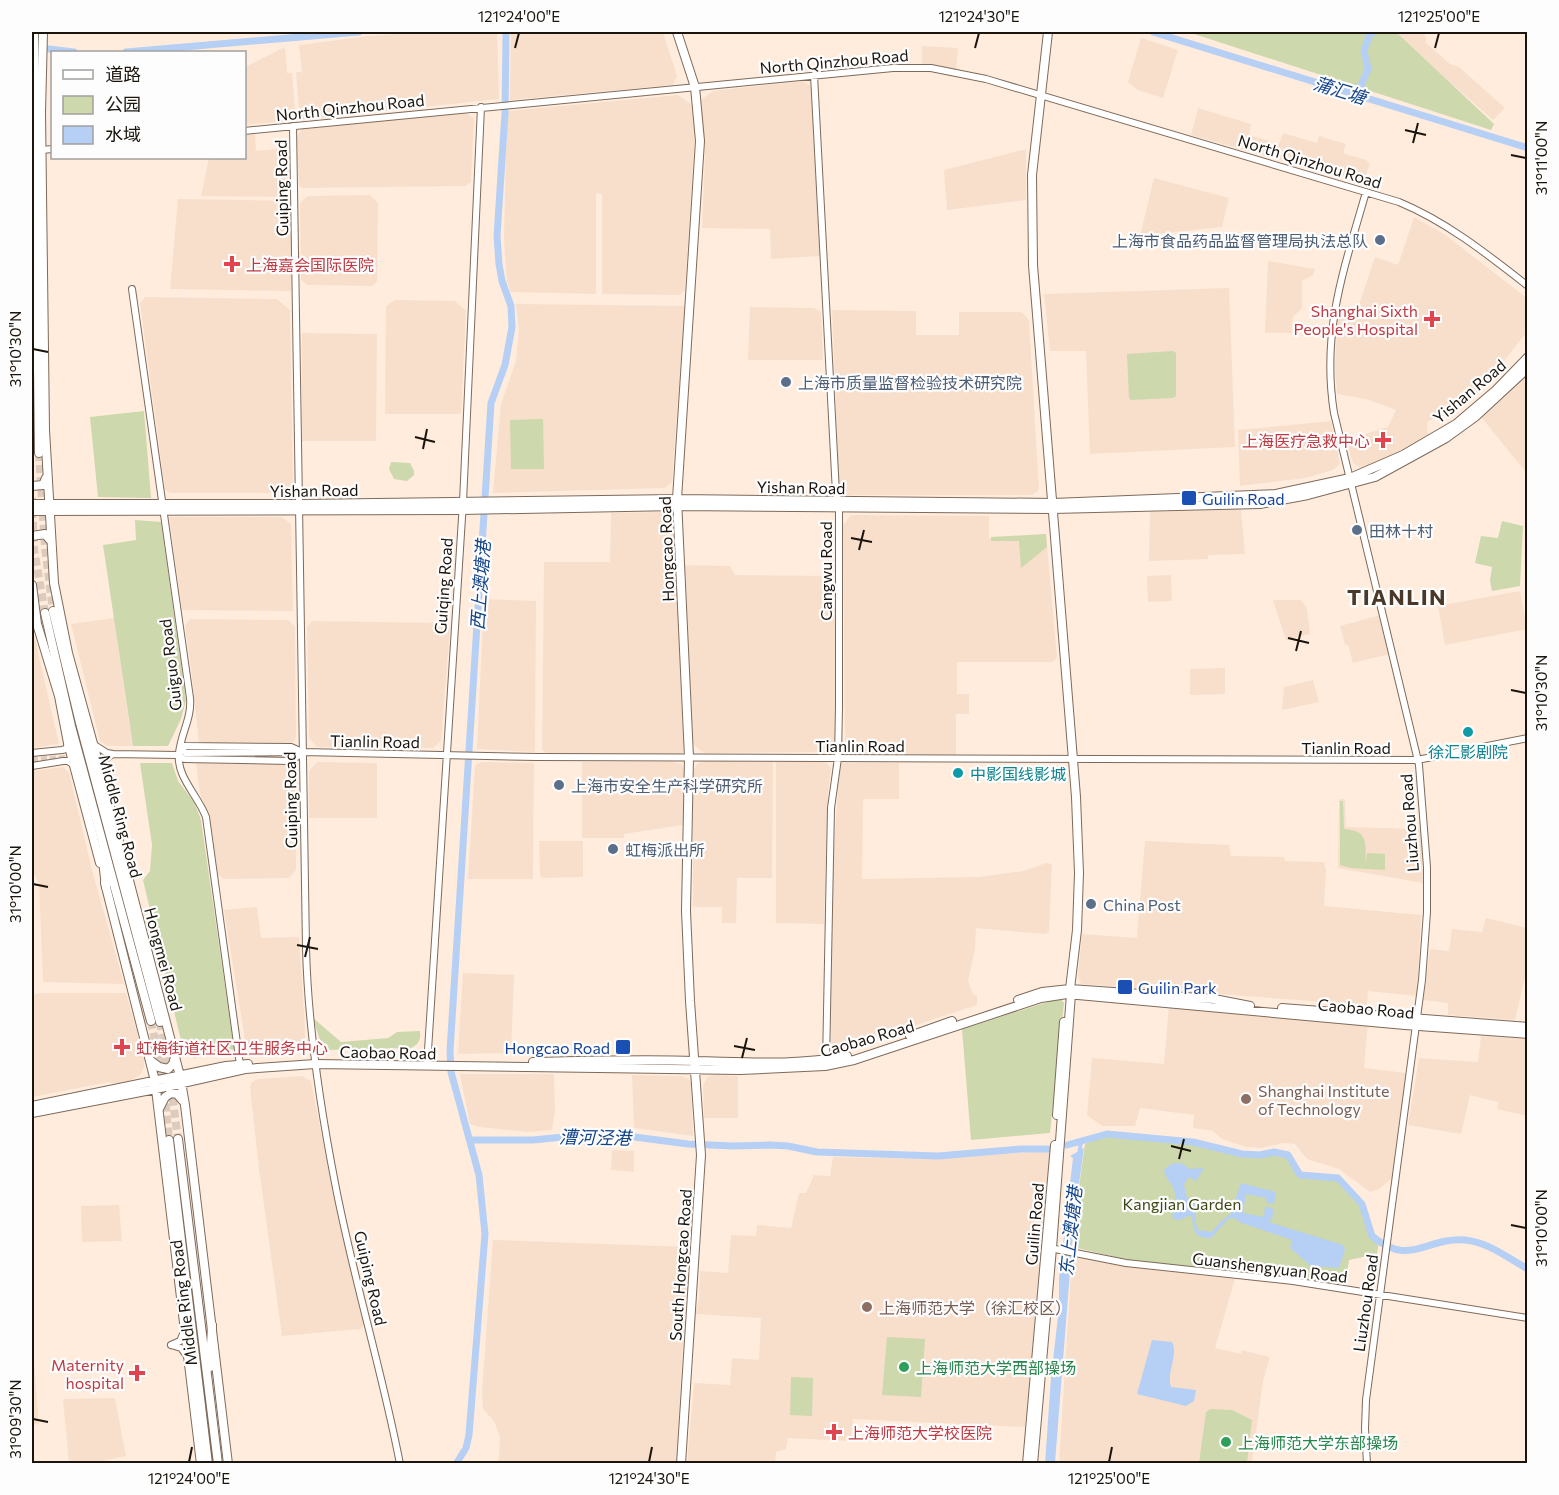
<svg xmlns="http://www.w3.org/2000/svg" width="1559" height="1495" font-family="Commissioner,'Noto Sans SC',sans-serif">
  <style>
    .built { fill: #f7dfcc }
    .green { fill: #cdd8ac }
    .water { fill: #b6cff4 }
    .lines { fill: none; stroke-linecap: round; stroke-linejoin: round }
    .canal { stroke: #b6cff4; stroke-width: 4 }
    .river { stroke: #b6cff4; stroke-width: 7 }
    .minor-tunnel { stroke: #ddccbe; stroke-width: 6; stroke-dasharray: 6 3; stroke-linecap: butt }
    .highway-tunnel { stroke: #ddccbe; stroke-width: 8; stroke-dasharray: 8 4; stroke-linecap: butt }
    .minor-casing { stroke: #7e6a5a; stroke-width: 8 }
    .major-casing { stroke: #7e6a5a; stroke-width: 10 }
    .highway-casing { stroke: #7e6a5a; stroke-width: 10 }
    .minor { stroke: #fff; stroke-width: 6 }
    .major { stroke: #fff; stroke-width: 8 }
    .highway { stroke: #fff; stroke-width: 8 }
    .ticks { fill: none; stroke: #1b140d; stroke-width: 2 }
    .service-dot { fill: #5c6f8a; stroke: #fdfdfd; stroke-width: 2 }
    .health-dot { fill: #e0444e; stroke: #fdfdfd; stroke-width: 2 }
    .transit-dot { fill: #1a4fb4; stroke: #fdfdfd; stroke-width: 2 }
    .culture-dot { fill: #0f9aa8; stroke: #fdfdfd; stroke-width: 2 }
    .education-dot { fill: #8d6e63; stroke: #fdfdfd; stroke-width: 2 }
    .leisure-dot { fill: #2e9e5b; stroke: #fdfdfd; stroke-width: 2 }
    .labels { text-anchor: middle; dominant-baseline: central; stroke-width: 4.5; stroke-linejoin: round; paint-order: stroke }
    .street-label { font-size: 16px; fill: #1b140d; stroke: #fdfdfd }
    .service-label { font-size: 16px; fill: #4e5e75; stroke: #fdfdfd; text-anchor: start }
    .health-label { font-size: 16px; fill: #be3a42; stroke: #fdfdfd; text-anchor: start }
    .transit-label { font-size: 16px; fill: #164399; stroke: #fdfdfd; text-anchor: start }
    .culture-label { font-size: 16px; fill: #0d838f; stroke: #fdfdfd }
    .education-label { font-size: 16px; fill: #785e54; stroke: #fdfdfd; text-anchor: start }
    .park-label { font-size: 16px; fill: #3d4711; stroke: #fdfdfd }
    .leisure-label { font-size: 16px; fill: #27864d; stroke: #fdfdfd; text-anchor: start }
    .water-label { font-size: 18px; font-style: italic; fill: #14458b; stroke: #fdfdfd }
    .district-label { font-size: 22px; font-weight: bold; letter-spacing: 1.5px; fill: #4a3829; stroke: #fdfdfd }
    .neatline { fill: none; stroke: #1b140d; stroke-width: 2 }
    .ticks-label { font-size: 15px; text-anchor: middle; fill: #1b140d }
  </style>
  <rect width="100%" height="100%" fill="#ffecdd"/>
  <path class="built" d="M429,32h68l2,67 -199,21 -4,-48h6l-3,-27 69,-9z
    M511,32h152l14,44 -4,9 -163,15z
    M1393,32h30l4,7 -2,3 25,22 9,3 46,41 -12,12z
    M1141,38l37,12 -15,48 -25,-8 -10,-8z
    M922,46l36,2 -2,22 -34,-4z
    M285,47l2,26h5l4,47 -51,5v-58z
    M802,81l9,5 9,170 -49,3 -1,-30 -68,-1 3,-74 -4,-54 12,-9z
    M678,95l13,9 3,15v32l-9,139 -5,5 -78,-1v-100l-6,-1v101l-85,-2 -4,-10 -3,-44 3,-127z
    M1198,108l53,16 -2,11 30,9 4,-11 34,10 2,-7 27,8 -3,9 23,7 4,4 -5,13 -9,4 -165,-46z
    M464,112l10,6 -3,64 -6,4 -163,2 -3,-3 -2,-48 5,-8z
    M255,134l1,17 32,-3 1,49 -88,-1 8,-38h35l1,-23z
    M1026,149v51l-79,10 -3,-40z
    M1154,178l75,20 -7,29 -82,9z
    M370,195l8,8 -1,78 -4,5 -66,-1 -6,-5 -1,-77 7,-7z
    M178,199l114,2 -1,90 -121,-2z
    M1414,217l30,17 83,64v34l-44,55 -15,13 -41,22 1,15 -66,32 -9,-6 -7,-23 42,-13 8,-17 -30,-11 -29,-5 -2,-27 3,-58 18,5 19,-57 23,8z
    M1268,261l47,8 -2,6 -11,6v27l-9,9 -1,16h-27z
    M1229,288l6,159 -145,7 -4,-103h-36l-6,-57z
    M145,297l132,2 13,11 3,177 -7,6h-116l-5,-3 -25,-187z
    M395,300l60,1 11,10 -5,103h-76l1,-108z
    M516,304l169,2 -13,176 -7,6 -172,5 8,-89 15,-43 3,-30z
    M750,307l64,1 7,4 2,48h-75z
    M832,310l84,1v24h43v-23h62l3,2 5,7 10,169 -7,5h-186l-7,-7z
    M302,333l75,1 -1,107h-74z
    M1526,376l1,2v90l-3,2 -43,-53z
    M1331,421l9,43 -7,6 -27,8 -66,8 -2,-56z
    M1241,509l4,45 -37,1v4l-59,2 1,-49z
    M663,512l11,8 10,231 -3,3h-133l-6,-4 2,-188h66l1,-49z
    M851,515l138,1v22l57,-4 11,124 -4,4h-96v32h12v20h-13v41l-105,-2 -6,-4 -2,-224z
    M169,517h113l9,7 2,87 -111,-1z
    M685,565l45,1 5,9 92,1v33h9l-1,139 -3,3 -4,1 -123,1 -4,-2 -8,-7z
    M1171,575l1,26 -24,1 -1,-26z
    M1520,591l7,38 -82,16 -7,-39z
    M484,599l52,2 -1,151 -58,-3z
    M1273,600h28l6,8 3,26 -24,6z
    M1381,615l9,39 -37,9 -5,-18h-3l-5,-19z
    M114,618l14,98 5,30h-26l-7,-5 -29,-117z
    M190,619l98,1 7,6 1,111 -2,4 -4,3h-91l-7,-68 -7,-50z
    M312,621l131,2 7,5 -9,113 -8,7 -116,-1 -8,-9 -2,-111z
    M32,626l27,118 -27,4z
    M1225,668v26l-35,1v-26z
    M1313,680l6,22 -37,8 2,-23z
    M704,761l69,1 -1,116h-35l-1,45h-14v-16h-29v-135l4,-8z
    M317,762l60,1v55h-68v-47z
    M481,762l53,1 -1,116h-65l7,-113z
    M582,762h91l8,2 4,6 -2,55 -59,9v4h-42z
    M776,762h50l5,6 -3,24 -4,132 -48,-1z
    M196,763l95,1 4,5 1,101 -7,8 -65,1 -7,-5 -8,-57 -9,-23z
    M841,763h58v36h-36l-1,80 116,-2 46,-6 22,-8 6,1 -3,68 -4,2 -69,-6 -1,21 -7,32 5,13 4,2v9l-140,46 -5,-2 -1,-4 1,-166 7,-106z
    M63,767l6,5 23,98 32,114 -81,-2 -4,-99 -7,-13v-99z
    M1339,799h6l1,28 75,2 2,54 -85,-15z
    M539,841h44v36l-40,1 -3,-2z
    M1145,841l84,4 2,11 53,1 1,4 39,1 2,8 -2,36 97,9 -4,81 -49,-5 -1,14 -286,-21 -3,-8 4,-42 55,4z
    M257,907l4,31 38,-1 6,91v13l-8,5 -46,4 -5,-4 -22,-136z
    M1486,918l41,10v41l-12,51 -67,-5v-12l-25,-3 7,-51 19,2 3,-22 30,3z
    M463,973l51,2 -3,78 -53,1z
    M40,993h86l18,65v9l-4,8 -11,6 -14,3 -6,-2 -77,15v-102z
    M1169,1005l199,19 -4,44 42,5 -14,105 -13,11 -9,3 -31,-23 -32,-10 -12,-15 -11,-1 -23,5 -15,-1 -24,-8 -9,-8 -20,-3 1,-13 -54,-7 -5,18h-33l-15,-11 5,-57 72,6z
    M1481,1036l46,3v77l-30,-7 1,-7 -28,-7 -9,39 -53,-9 11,-67 59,4z
    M460,1074h94l1,37 -3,19 -24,2 -48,-5 -10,-3z
    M632,1075l49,1 6,2 4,4 2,54 -59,-8z
    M714,1075l24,1v42h-34l-1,-33 5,-8z
    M302,1076l9,5 27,138 27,105 -5,5 -78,7 -23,-167 -9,-82 2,-5 5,-3z
    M612,1150l22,1v21l-23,-2z
    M1051,1151l-26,276 -172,-8 -2,22 -63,-3 -2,11 -10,3 -1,11 -88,1 7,-81 36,2 2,-27 27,2 2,-42 -66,-4 4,-14 1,-29 28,2 3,-38 25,1 1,-11 34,3 8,-35h7l8,-18 16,1 3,-19 92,2z
    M119,1205l3,36 -40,1 -1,-36z
    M493,1240l196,7 -13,216h-179l2,-6 1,-20 -6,-16 -11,-12 -1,-17z
    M1072,1256l65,12 98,11 -20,69 26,6 1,-4 28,7 -7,24 -11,82 -193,1z
    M34,1363l5,61 -7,1v-61z
    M115,1398l11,58 -33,7h-24l-6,-64z"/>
  <path class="green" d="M1188,32h208l98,92 -3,6z
    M1173,351l3,2v43l-3,2 -42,2 -2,-2 -2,-44z
    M144,411l7,87 -53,-1 -8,-80z
    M543,419l1,50h-33l-1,-49z
    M391,462l19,1 4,8v4l-7,6 -13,-2 -5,-10z
    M135,520l26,2 25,178 -5,19 -13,27h-35l-30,-201 33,-5z
    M1502,521l21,5 -3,60 -28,5 -2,-10 2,-14 -17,-4 6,-27 17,2z
    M1046,534l1,13 -26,21 -2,-27h-28v-4z
    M140,763h32l6,18 16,21 7,18 33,229 -40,9 -11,-9 -40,-169 7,-9 2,-26z
    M1340,801h3l1,28c25,2 21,13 22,34l1,-10 18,1v16l-34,-2 -11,-3z
    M1060,998l4,5 -14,130 -79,7 -9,-111z
    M313,1018l28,24 47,-4 9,-6 23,-1c1,9 -1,13 -9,17l-88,2z
    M1107,1134l86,8 50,12 17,1 14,-3 14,3 12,20 38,3 24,26 10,32 7,6 -2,12 -28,6 -4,25 -217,-25 -55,-13 1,-23 11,-80z
    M887,1337l38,2 -4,58 -39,-2z
    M791,1377l22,1 -1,38 -22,-1z
    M1211,1409l21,1 20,10 -5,43h-48l7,-51z"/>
  <path class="water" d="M1084,1148l-10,72 -19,243 -10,1 6,-87 8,-69v-29l14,-121 -3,-2z
    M1181,1163l9,6 14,-1 -8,13 -7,-4 -5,7 2,12 12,11c-4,8 -3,14 0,23l14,2 10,-12 8,-5 11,-32 35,9 -2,12 -7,-1 -1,-5 -20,-4 -3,19 21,4 1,-11 9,3 -2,10 -4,3 75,23 2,5 -6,18 -28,-2 -21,-18 2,-8 -53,-18 -4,-4 -7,1 -17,19c-21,0 -15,-10 -20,-23l-12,5 -6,-1c-2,-9 3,-16 2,-25 -1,-10 -10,-14 -11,-24l7,-6z
    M1152,1340l20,2c7,13 -6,30 -1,45l25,3 -2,11 -8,5 -49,-12z"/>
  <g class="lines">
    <path class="canal" d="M1079,1155l2,-13"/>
    <path class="river" d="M1153,32l375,116
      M40,48l34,4
      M126,52l233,-20
      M1357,95l11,-26 -4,-18 6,-17 3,-2
      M471,1140h62l71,-7 84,11 45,2 37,-1 18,1 29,6 121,4 83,-7h27
      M1067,1145l40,-11 86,8 49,12 18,1 14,-3 14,3 12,20 38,3 24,26 10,32c38,32 53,1 93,4 23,2 43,18 63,29
      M456,1464l10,-16 3,-13 16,-201 -6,-59 -28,-103 -1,-21 41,-648 14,-38 7,-38 -1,-21 -9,-25 -3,-17 -2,-28 8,-123 1,-81"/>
    <path class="minor-tunnel" d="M32,760l34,-2"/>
    <path class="highway-tunnel" d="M39,453l6,95 8,63
      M32,498l2,51 11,64
      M151,1021l13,64 5,55
      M160,1022l9,51
      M171,1086l7,53"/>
    <defs>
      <path id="minor" d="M814,75l22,418 3,15v199l-1,51 -7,50 -5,255
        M293,126l13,822c2,80 14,158 29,235 18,95 47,187 65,281
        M244,131l649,-63h38l55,11 413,123c48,20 88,52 129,84
        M42,150l10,-1
        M1366,192c-22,77 -45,139 -32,221l85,352 8,102v45l-5,68 -56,420 -1,29 2,35
        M132,289l58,409c2,20 -9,35 -11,55 -3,24 19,42 27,64l34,248
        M93,744l14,9 6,1 -9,6 -4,9
        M32,753l30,-3 4,-1 2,-5
        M180,753l5,-7 106,1 9,4
        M186,753l117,-1 234,5 880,3 111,-22
        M113,754l65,1 6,4 106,2 13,-8
        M32,766l31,-5h5l6,4
        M427,1066l36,-564 18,-395
        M1050,1248l76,15 167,18 235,37
        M171,1345l10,3 6,8
        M171,1345l9,-4 4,-9"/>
      <path id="major" d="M43,32l-2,81 4,317 9,153 14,70 32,116 80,307 5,29 43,359
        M677,32l18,55 5,54 -23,358 12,258 -3,154 4,90 11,154 -20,309
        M32,486l11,-1 3,-7
        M32,504h268l377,-5 376,4 223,-9 74,-16 53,-23 53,-31 40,-34 32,-33
        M32,511l430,-1 215,-4 376,3 207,-5 48,-9 67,-18 71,-39 29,-21 53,-49
        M32,536l13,-2 5,6
        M32,585l5,39 22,72 9,47 32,120
        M105,883l50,198 46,383
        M1018,1000l24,-8 28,-3 144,10 36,7
        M1282,1008l246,19
        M910,1036l42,-15
        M151,1061l8,6 9,2 5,-5 2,-7
        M533,1062c54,-1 108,-3 162,-1 51,1 101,5 152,-5
        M32,1106l194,-40 22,-2
        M159,1109l6,-12 6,-4 6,1 6,7
        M32,1113l124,-24 89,-20 70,-5 425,6 85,-4 29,-6 187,-62 26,-4 338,31 123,9
        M1057,1115l7,-93
        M1027,1464l28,-319
        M1033,1464l19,-216 19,-254 -1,-5 7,-59 2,-57 -3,-76 -43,-532 -1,-90 16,-143"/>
      <path id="highway" d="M34,32l5,421
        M53,611l27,112 80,299
        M45,613l26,113 80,295
        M102,852l4,35
        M178,1139l40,325
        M169,1140l39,324
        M184,1332l8,16
        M210,1367l2,-42"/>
    </defs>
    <use href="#minor" class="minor-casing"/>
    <use href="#major" class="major-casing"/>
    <use href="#highway" class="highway-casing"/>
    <use href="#minor" class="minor"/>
    <use href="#major" class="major"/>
    <use href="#highway" class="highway"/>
  </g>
  <path class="ticks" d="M515,48l4,-15M975,48l4,-15M1435,48l4,-15M1405,130l21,5M1413,143l5,-20M1511,155l15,3M33,349l15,3M415,437l20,5M423,449l4,-20M851,538l21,4M859,550l5,-20M1288,638l21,5M1296,651l5,-20M1511,690l15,3M33,884l15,3M297,945l21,4M305,957l5,-20M734,1046l21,4M742,1058l5,-20M1171,1146l20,5M1179,1159l5,-20M1511,1225l15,3M33,1419l15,3M189,1462l3,-15M649,1462l3,-15M1109,1462l3,-15"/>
  <g class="service-dot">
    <circle cx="1380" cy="240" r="6"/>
    <circle cx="786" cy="382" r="6"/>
    <circle cx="1357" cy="530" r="6"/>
    <circle cx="559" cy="785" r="6"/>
    <circle cx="613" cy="849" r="6"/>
    <circle cx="1091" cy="904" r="6"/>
  </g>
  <g class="health-dot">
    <path d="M229 255h6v6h6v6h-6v6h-6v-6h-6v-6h6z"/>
    <path d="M1429 310h6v6h6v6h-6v6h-6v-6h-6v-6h6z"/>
    <path d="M1380 431h6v6h6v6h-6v6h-6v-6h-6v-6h6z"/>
    <path d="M119 1038h6v6h6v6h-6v6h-6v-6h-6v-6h6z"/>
    <path d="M134 1364h6v6h6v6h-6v6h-6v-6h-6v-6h6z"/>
    <path d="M831 1423h6v6h6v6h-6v6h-6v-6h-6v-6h6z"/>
  </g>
  <g class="transit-dot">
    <rect x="1181" y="490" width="16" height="16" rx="3"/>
    <rect x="1117" y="979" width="16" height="16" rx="3"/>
    <rect x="615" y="1039" width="16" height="16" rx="3"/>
  </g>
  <g class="culture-dot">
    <circle cx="1468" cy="732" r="6"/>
    <circle cx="958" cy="773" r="6"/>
  </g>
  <g class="education-dot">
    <circle cx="1246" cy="1099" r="6"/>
    <circle cx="867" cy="1307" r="6"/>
  </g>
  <g class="leisure-dot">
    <circle cx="904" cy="1367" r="6"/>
    <circle cx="1226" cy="1442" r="6"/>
  </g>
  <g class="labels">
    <g class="street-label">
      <text transform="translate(834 61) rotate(-5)">North Qinzhou Road</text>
      <text transform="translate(350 107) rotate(-6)">North Qinzhou Road</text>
      <text transform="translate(1310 161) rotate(17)">North Qinzhou Road</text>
      <text transform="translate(281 188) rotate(-91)">Guiping Road</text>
      <text transform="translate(1469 391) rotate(-40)">Yishan Road</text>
      <text transform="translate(801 487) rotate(1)">Yishan Road</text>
      <text transform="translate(314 490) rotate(-1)">Yishan Road</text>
      <text transform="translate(666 549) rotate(-92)">Hongcao Road</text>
      <text transform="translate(825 571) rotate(-90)">Cangwu Road</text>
      <text transform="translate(443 586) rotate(-86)">Guiqing Road</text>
      <text transform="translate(170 665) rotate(-97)">Guiguo Road</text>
      <text transform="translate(375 741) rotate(1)">Tianlin Road</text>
      <text x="860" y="745">Tianlin Road</text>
      <text x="1346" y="747">Tianlin Road</text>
      <text transform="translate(290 800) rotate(-91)">Guiping Road</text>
      <text transform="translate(121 816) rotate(75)">Middle Ring Road</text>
      <text transform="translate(1409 823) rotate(-94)">Liuzhou Road</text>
      <text transform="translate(164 959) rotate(75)">Hongmei Road</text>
      <text transform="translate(1366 1008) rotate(5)">Caobao Road</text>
      <text transform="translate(867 1038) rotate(-16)">Caobao Road</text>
      <text transform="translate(388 1052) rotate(1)">Caobao Road</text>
      <text transform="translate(1034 1224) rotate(-85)">Guilin Road</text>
      <text transform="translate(680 1265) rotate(-86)">South Hongcao Road</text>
      <text transform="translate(1270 1267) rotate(7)">Guanshengyuan Road</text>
      <text transform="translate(371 1278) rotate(77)">Guiping Road</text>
      <text transform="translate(183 1303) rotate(-97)">Middle Ring Road</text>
      <text transform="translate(1365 1303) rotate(-82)">Liuzhou Road</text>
    </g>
    <g class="service-label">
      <text x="1368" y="240" text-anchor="end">上海市食品药品监督管理局执法总队</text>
      <text x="798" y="382">上海市质量监督检验技术研究院</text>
      <text x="1369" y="530">田林十村</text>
      <text x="571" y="785">上海市安全生产科学研究所</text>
      <text x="625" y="849">虹梅派出所</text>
      <text x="1103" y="904">China Post</text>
    </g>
    <g class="health-label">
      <text x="246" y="264">上海嘉会国际医院</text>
      <text x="1418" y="310" text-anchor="end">Shanghai Sixth<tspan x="1418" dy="18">People's Hospital</tspan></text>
      <text x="1370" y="440" text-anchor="end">上海医疗急救中心</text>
      <text x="136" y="1047">虹梅街道社区卫生服务中心</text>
      <text x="124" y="1364" text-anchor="end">Maternity<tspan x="124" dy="18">hospital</tspan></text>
      <text x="848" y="1432">上海师范大学校医院</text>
    </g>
    <g class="transit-label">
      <text x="1202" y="498">Guilin Road</text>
      <text x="1138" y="987">Guilin Park</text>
      <text x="610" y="1047" text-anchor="end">Hongcao Road</text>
    </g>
    <g class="culture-label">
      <text x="1468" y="751">徐汇影剧院</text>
      <text x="970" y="773" text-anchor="start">中影国线影城</text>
    </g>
    <g class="education-label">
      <text x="1258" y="1090">Shanghai Institute<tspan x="1258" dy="18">of Technology</tspan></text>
      <text x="879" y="1307">上海师范大学（徐汇校区）</text>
    </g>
    <g class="park-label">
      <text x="1182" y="1203">Kangjian Garden</text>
    </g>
    <g class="leisure-label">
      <text x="916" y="1367">上海师范大学西部操场</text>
      <text x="1238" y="1442">上海师范大学东部操场</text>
    </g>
    <g class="water-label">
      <text transform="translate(1340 90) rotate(17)">蒲汇塘</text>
      <text transform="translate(480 585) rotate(-86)">西上澳塘港</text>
      <text transform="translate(595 1137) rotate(1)">漕河泾港</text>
      <text transform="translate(1070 1231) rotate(-84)">东上澳塘港</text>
    </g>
    <g class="district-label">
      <text x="1397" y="596">TIANLIN</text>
    </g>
  </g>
  <rect width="1559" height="1495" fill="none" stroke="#fdfdfd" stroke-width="66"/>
  <rect x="51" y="51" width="195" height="108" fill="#fdfdfd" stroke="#a3a09d" stroke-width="1.5"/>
  <rect x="63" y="70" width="30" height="9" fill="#ffffff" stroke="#a3a09d" stroke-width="1.5"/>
  <text x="105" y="81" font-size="18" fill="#1b140d">道路</text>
  <rect x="63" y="96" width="30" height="18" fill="#cdd8ac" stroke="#a3a09d" stroke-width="1.5"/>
  <text x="105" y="111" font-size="18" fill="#1b140d">公园</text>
  <rect x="63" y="126" width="30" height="18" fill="#b6cff4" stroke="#a3a09d" stroke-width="1.5"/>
  <text x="105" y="141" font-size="18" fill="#1b140d">水域</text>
  <rect x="33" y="33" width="1493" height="1429" class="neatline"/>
  <g class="ticks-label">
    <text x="519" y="22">121°24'00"E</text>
    <text x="979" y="22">121°24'30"E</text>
    <text x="1439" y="22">121°25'00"E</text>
    <text transform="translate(1542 158) rotate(-90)" y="5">31°11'00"N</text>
    <text transform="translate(16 349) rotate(-90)" y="5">31°10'30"N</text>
    <text transform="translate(1542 693) rotate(-90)" y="5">31°10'30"N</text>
    <text transform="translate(16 884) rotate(-90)" y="5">31°10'00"N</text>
    <text transform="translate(1542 1228) rotate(-90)" y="5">31°10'00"N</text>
    <text transform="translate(16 1419) rotate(-90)" y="5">31°09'30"N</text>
    <text x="189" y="1484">121°24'00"E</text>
    <text x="649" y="1484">121°24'30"E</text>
    <text x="1109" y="1484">121°25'00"E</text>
  </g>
</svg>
